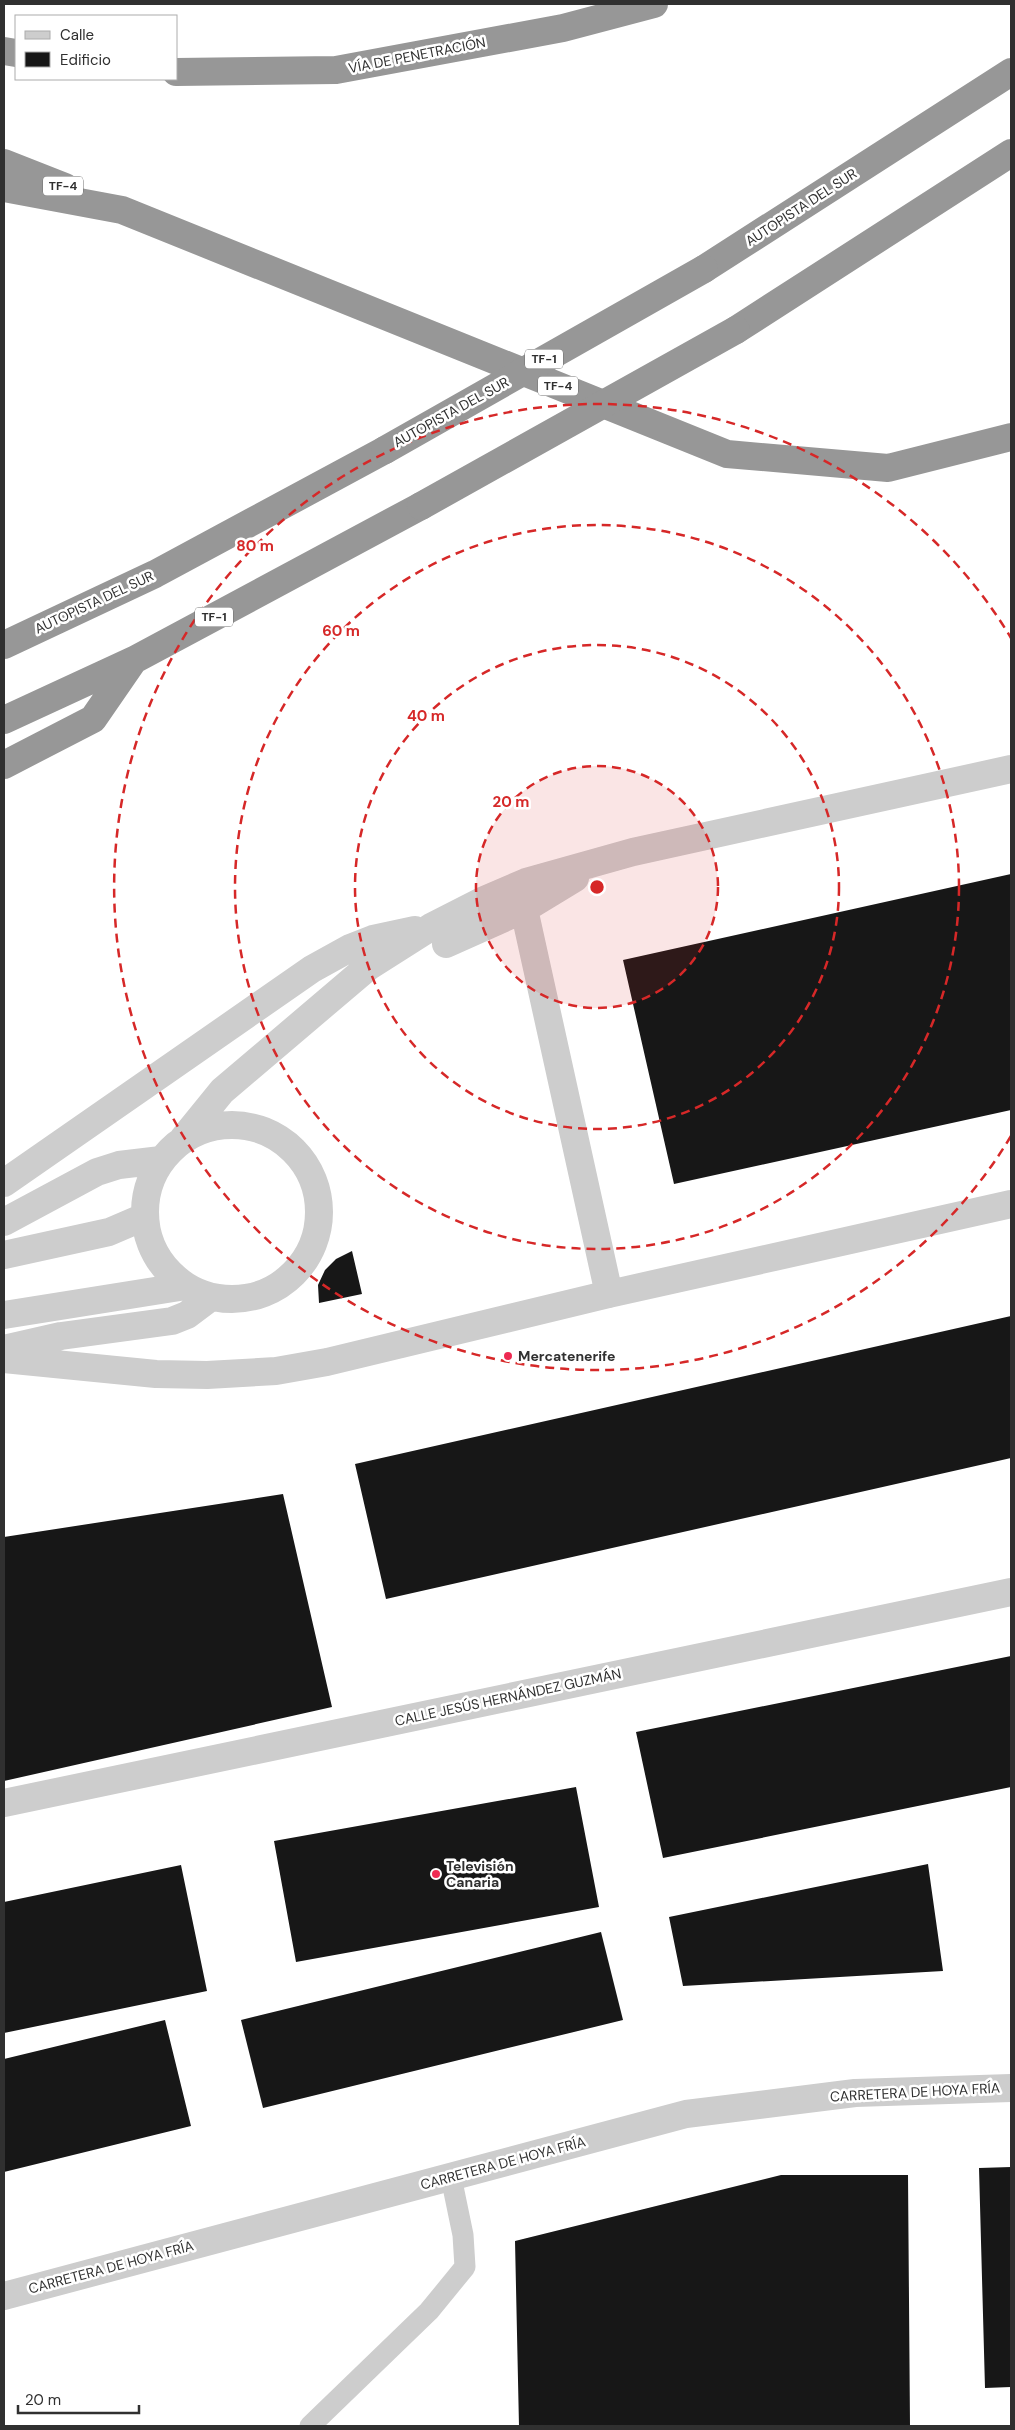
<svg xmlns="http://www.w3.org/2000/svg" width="1015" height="2430" font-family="'DM Sans',sans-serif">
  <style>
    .building { fill: #171717 }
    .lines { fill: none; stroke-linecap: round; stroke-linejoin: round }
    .lane { stroke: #cdcdcd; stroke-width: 21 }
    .street { stroke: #cdcdcd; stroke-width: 28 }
    .highway { stroke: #979797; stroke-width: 28 }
    .highway-bridge { stroke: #979797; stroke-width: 28 }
    .ring { fill: none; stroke: #d62828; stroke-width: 2.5; stroke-dasharray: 9 6 }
    .poi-dot { fill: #ee2a52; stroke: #fff; stroke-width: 2 }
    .labels { text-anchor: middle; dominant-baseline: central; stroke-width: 5; stroke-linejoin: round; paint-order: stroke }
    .shield { fill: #fff; stroke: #6e6e6e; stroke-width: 1 }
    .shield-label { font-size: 12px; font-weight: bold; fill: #303030 }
    .street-label { font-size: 14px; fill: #303030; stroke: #fff }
    .poi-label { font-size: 14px; font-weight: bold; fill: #303030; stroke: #fff; text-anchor: start }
    .centre { fill: #d62828; stroke: #fff; stroke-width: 2.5 }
    .ring-label { font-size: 15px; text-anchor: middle; font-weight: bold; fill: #d62828; stroke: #fff; stroke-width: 5; stroke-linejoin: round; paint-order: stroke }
  </style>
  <rect width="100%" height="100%" fill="#fff"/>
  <path class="building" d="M1011,874v236l-337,74 -51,-224z
    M352,1251l10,43 -43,9 -1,-18 7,-15 11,-11z
    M1011,1316v142l-625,141 -31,-135z
    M283,1494l49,213 -328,74v-244z
    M1011,1656v131l-348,71 -27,-126z
    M576,1787l23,120 -303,55 -22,-121z
    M928,1864l15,107 -260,15 -14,-69z
    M181,1865l26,126 -203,42v-131z
    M601,1932l22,88 -360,88 -22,-88z
    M165,2020l26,106 -187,46v-113z
    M1011,2167v220l-26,1 -6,-220z
    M781,2175h127l2,251h-391l-4,-185z"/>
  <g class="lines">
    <path class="lane" d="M310,2426l119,-115 36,-44 -2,-32 -12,-58"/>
    <path class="street" d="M524,909l85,385
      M446,944l78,-35 51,-31
      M145 1212a87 87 0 1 1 174 0a87 87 0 1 1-174 0Z
      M183,1139l39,-48 146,-124 63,-40 53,-27 42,-18 107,-30 378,-83
      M4,1183l308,-214 38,-21 23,-9 42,-9
      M4,1222l93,-50 22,-7 42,-5
      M4,1255l105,-23 35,-15
      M4,1315l182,-29
      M4,1349l57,-13 111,-15 15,-6 24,-18
      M4,1359l152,15 51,1 69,-4 51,-9 282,-68 402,-90
      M4,1803l1007,-211
      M4,2296l682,-182 169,-21 156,-5"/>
    <path class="highway" d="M4,51l12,2
      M176,72l160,-2 227,-42 91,-24
      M4,163l61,24
      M4,188l118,22 605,244 161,14 123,-31
      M704,269l307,-197
      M736,330l275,-177
      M4,645l151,-71 230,-124
      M4,720l130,-60 287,-154
      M4,765l89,-46 40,-58"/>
    <path class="highway-bridge" d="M385,450l319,-181
      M421,506l315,-176"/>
  </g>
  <circle cx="597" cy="887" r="121" fill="#d62828" fill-opacity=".12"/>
  <g class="ring">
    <circle cx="597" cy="887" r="121"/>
    <circle cx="597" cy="887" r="242"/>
    <circle cx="597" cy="887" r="362"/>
    <path d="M1011 1136A483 483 0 1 1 1011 638"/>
  </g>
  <g class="poi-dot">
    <circle cx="508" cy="1356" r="5"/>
    <circle cx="436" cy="1874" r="5"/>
  </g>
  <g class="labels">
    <g class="shield">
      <rect x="43" y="176.5" width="40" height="19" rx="4"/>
      <rect x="525" y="349.5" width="38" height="19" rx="4"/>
      <rect x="538" y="376.5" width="40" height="19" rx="4"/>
      <rect x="195" y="607.5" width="38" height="19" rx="4"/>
    </g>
    <g class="shield-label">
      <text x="63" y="186">TF-4</text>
      <text x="544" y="359">TF-1</text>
      <text x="558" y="386">TF-4</text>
      <text x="214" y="617">TF-1</text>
    </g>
    <g class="street-label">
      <text transform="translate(417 55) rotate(-11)">VÍA DE PENETRACIÓN</text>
      <text transform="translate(801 207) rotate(-33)">AUTOPISTA DEL SUR</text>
      <text transform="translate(451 412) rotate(-29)">AUTOPISTA DEL SUR</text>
      <text transform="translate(94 602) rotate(-25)">AUTOPISTA DEL SUR</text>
      <text transform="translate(508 1697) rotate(-12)">CALLE JESÚS HERNÁNDEZ GUZMÁN</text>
      <text transform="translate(915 2092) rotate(-3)">CARRETERA DE HOYA FRÍA</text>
      <text transform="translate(503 2163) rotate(-15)">CARRETERA DE HOYA FRÍA</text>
      <text transform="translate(111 2267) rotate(-15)">CARRETERA DE HOYA FRÍA</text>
    </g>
    <g class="poi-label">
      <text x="518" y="1356">Mercatenerife</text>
      <text x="446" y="1866">Televisión<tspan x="446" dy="16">Canaria</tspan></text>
    </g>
  </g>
  <circle cx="597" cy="887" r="8" class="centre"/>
  <g class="ring-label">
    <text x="255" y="551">80 m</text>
    <text x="341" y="636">60 m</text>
    <text x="426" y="721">40 m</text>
    <text x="511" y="807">20 m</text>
  </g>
  <rect width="1015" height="2430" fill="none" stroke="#303030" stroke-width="10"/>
  <rect x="15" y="15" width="162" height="65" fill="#ffffff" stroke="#acacac"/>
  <rect x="25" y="31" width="25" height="8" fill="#cdcdcd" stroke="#acacac"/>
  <text x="60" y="40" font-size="15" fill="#303030">Calle</text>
  <rect x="25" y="52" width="25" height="15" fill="#171717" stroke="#acacac"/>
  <text x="60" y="65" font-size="15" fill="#303030">Edificio</text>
  <path d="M18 2405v8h121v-8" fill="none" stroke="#303030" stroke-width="2.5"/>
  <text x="25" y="2405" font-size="15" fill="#303030" stroke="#ffffff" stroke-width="4" paint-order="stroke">20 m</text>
</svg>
